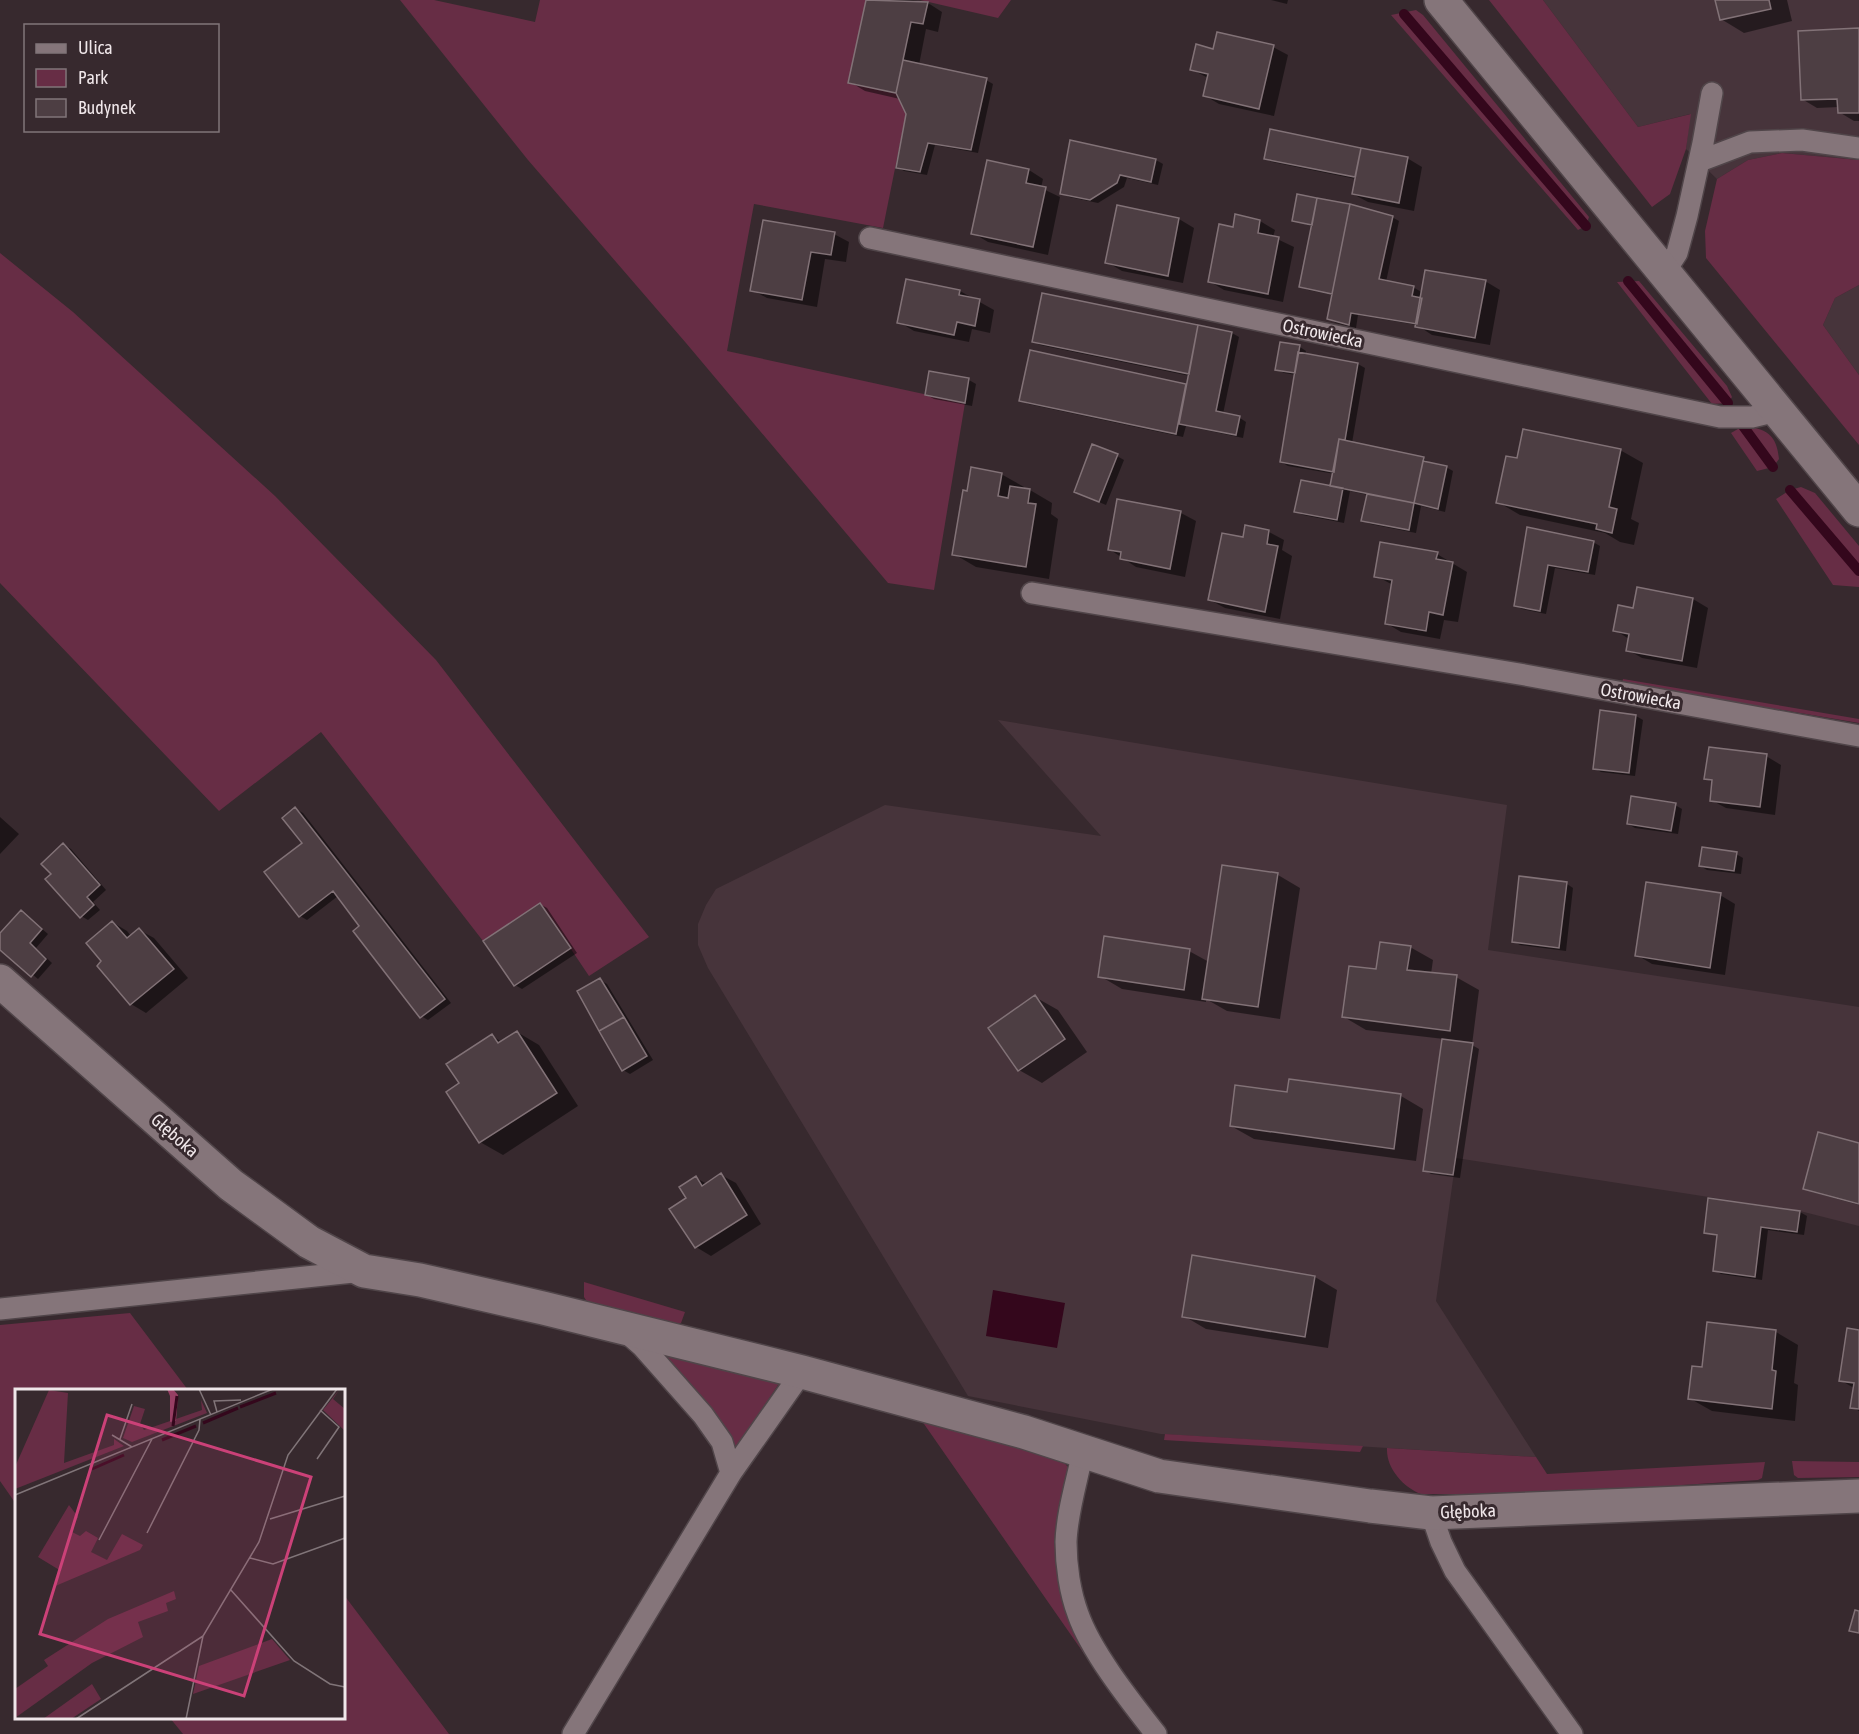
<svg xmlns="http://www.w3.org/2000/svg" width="1859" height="1734" font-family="'Asap Condensed',sans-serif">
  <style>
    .built { fill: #47343b }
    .green { fill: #672d45 }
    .water { fill: #34071c }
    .shadow { fill: #0007 }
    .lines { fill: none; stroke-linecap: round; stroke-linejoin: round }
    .stream { stroke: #34071c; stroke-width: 10 }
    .building { fill: #4d3e43; stroke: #827277; stroke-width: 1.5 }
    .service-casing { stroke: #504549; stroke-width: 24 }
    .minor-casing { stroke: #504549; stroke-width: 36 }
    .tertiary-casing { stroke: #504549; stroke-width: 36 }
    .service { stroke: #85757a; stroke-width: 21 }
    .minor { stroke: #85757a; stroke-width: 33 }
    .tertiary { stroke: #85757a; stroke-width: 33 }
    .labels { text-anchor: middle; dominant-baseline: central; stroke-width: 6; stroke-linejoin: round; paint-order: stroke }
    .street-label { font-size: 18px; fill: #f0e7ea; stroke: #37292e }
    .inset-river { fill: none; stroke: #34071c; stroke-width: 3 }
    .inset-road { fill: none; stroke: #817579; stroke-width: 1.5 }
    .view { fill: #cb4178; fill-opacity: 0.15; stroke: #cb4178; stroke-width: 3 }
    .inset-edge { fill: none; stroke: #f0e7ea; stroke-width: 3 }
  </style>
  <rect width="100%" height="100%" fill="#37292e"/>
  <path class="built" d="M1543,0h316v160l-77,-7 -34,7 -31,19 -31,-30 4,-35 -52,13z
    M1859,285v90l-36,-50 12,-27z
    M998,720l509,85 -19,145 371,57v219l-59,-15 -344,-53 -20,143 100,156 -375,-23 -193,-38 -260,-428 -10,-23v-21l8,-19 10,-16 169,-84 216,31z"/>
  <path class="green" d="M400,0h34l101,22 5,-22h326l-18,83 48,10 10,21 -23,114 -129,-24 -27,147 238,52 -31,187 -46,-7 -202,-240 -158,-183z
    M920,0h91l-13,18z
    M1489,0h54l95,127 53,-13 -5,35 -16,45 -18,13z
    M1416,10l7,5 166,202 -3,9 -8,4 -187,-215z
    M1782,153l77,7v125l-24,13 -12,27 36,50v70l-153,-187 -1,-27 12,-52 31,-19z
    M0,253l73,59 202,184 161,164 213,277 -60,39 -49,-73 -57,38 -162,-209 -102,79 -219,-228z
    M1639,281l88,105 5,11 -4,6 -16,1 -95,-122z
    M1743,426c23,2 34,9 36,33l-6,8 -16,4 -26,-38z
    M1801,487l14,6 44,53v41l-26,-2 -57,-86 14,-9z
    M1623,679l236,40v4l-237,-40z
    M584,1282l101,30 -4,11 -7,1 -85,-19 -5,-8z
    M130,1313l58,77h-172v114l-16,-23v-156z
    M655,1347l127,32 -48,72z
    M915,1411l146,47 9,12 3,157 37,64z
    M1165,1434l198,12 -3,6 -196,-12z
    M1387,1448l149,9 11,17 218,-12 -3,16 -4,2 -211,14h-126c-18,-7 -35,-26 -34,-46z
    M1792,1461l67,1v15l-61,1 -4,-3z
    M344,1595l105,139h-266l-13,-16h174z"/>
  <path class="water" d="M993,1290l72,13 -8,45 -71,-12z"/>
  <path class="shadow" d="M867,0h46l15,3 14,9 -4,20 -12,-3 -7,36 67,15 7,4 -15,69 -43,-8 -8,30 -23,-4 -7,-4 10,-53 -7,-15 -35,-8 -15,-9z
    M1271,0h17l-1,4z
    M1717,0h70l5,21 -48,12 -23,-14z
    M1859,30v91h-5l-15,-9v-5l-22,1 -15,-9z
    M1273,47l15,8 -14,61 -55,-12 -15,-9 4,-17 -17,-9 23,-18z
    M1271,131l136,27 15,9 -8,44 -46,-9 -15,-8 3,-15 -84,-17 -7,-4z
    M1071,142l85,18 7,4 -5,21 -31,-7 -3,9 -26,16 -29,-6 -7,-4z
    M1029,170l14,9 -2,9 19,9 -12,58 -60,-13 -15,-9z
    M1118,207l61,12 15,9 -11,55 -61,-12 -15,-9z
    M1236,216l24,5 15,9 -2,7 21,10 -11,55 -59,-12 -15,-9 25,-52z
    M1392,217l7,4 -13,61 27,5 10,6 62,-12 15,9 -10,55 -58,-10 -15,-10 -59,-10 -2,13 -20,-5 -7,-4 4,-24 -25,-5 -7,-4 12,-59 -19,-7z
    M834,234l15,8 -3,20 -21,-3 -8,48 -50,-9 -15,-8z
    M960,291l34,19 -4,23 -18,-4 -3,13 -55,-11 -15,-9z
    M1043,295l189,38 7,4 -16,77 17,4 6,4 -3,16 -57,-12 -3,11 -155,-33 -7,-4 10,-48 157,34 2,-10 -150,-31 -7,-4z
    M1300,347l6,4 -1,4 53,9 7,4 -13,75 71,15 7,6 16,3 7,4 -8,41 -24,-6 -5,27 -46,-9 -7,-4 5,-25 -18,-4 -6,32 -41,-8 -7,-4 35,-24 4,-13 -47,-8 -7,-4 15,-87 -12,-2 -7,-4z
    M969,380l7,4 -4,22 -38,-7 -7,-4z
    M1620,450l23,13 -12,56 8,4 -5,22 -14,-3 -15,-9 -85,-18 -22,-13 20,-42z
    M1117,456l7,4 -18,45 -24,-10z
    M1001,474l23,13 -1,2 7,1 22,13 -1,11 7,5 -9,60 -73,-12 -22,-13 14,-62z
    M1118,501l63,12 15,8 -11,56 -49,-10 -27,-18z
    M1528,529l65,13 7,4 -5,29 -40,-7 -9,46 -24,-5 -7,-4z
    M1269,532l15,8 -2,10 10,6 -12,63 -55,-11 -15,-8 34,-61z
    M1437,554l30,18 -9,50 -14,-2 -4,19 -39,-7 -15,-9 7,-38 -17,-9z
    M1693,599l15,9 -11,60 -55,-10 -14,-8 1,-11 -14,-9 20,-20z
    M1636,716l7,4 -8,56 -34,-4 -7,-4z
    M1766,756l15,9 -6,50 -49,-7 -15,-8 2,-17 -7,-5z
    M1675,805l7,4 -4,25 -43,-6 -7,-4z
    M296,809l7,4 148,190 -23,17 -7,-4 -60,-90 -23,-30 -31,24 -7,-4 -34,-44 38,-29z
    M0,817l19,17 -19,20z
    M64,845l7,4 35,41 -13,12 7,8 -12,10 -7,-4 -28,-41z
    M1736,854l7,4 -2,16 -34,-4 -7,-4z
    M1278,875l22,13 -20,131 -53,-8 -21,-12v3l-84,-13 -22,-13 89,-25 20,11z
    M1567,884l6,4 -7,63 -46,-6 -7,-4z
    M1720,895l15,9 -10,71 -73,-11 -15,-9z
    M540,904l7,4 30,45 -55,36 -7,-4z
    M21,911l27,23 -12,14 16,15 -14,16 -38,-31v-13z
    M112,922l15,9 4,5 8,-6 15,8 34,40 -42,35 -15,-9 -32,-38 5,-4z
    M1410,947l23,13 -2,14 25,3 23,13 -7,55 7,4 -19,129 -29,-4 -7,-4 20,-131 -78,-9 -22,-13 33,-46z
    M600,980l7,4 46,76 -23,14 -7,-4z
    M1035,997l23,13 29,42 -45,31 -23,-13z
    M517,1032l22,13 39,61 -75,49 -23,-13 -32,-49 13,-9 31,-48 10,6z
    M1288,1094l113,2 22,13 -7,52 -162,-22 -23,-13z
    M1859,1144v61l-47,-13 -7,-4z
    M721,1175l15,8 25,41 -50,32 -15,-9 -24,-38 16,-11 8,-20 11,6z
    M1800,1212l7,4 -3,19 -36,-5 -6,50 -41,-6 -7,-4 5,-33 -14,-5z
    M1315,1277l22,13 -9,58 -122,-19 -22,-13z
    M1708,1324l68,8 22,13 -4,38 4,2 -3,36 -83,-10 -23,-13 14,-29z
    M1859,1331v80l-7,-4 2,-19 -14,-8z"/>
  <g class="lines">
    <path class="stream" d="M1404,14l182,212
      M1628,281l100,122
      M1743,426l30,41
      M1790,490l69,81"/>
  </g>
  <path class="building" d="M866,0l62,2 -5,22 -12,-2 -15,71 -48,-10z
    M1715,0h54l2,9 -51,11z
    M1859,28v85h-21l-1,-14 -36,1 -3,-69z
    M1217,32l57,13 -15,64 -56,-13 5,-22 -18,-4 6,-26 17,5z
    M903,60l84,18 -16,72 -43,-7 -8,29 -24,-4 10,-54 -10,-21z
    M1270,129l91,19 -6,29 -91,-18z
    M1070,140l86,19 -5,23 -31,-7 -3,8 -27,17 -30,-6z
    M1361,148l47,9 -9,46 -47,-9z
    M987,160l42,9 -3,14 20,4 -13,60 -62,-13z
    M1297,194l20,4 -5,27 -20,-4z
    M1317,198l33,6 -18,90 -33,-7z
    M1350,204l43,12 -14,63 35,7 -2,10 10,2 -5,26 -66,-11 -2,12 -22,-6z
    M1117,205l62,13 -11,58 -63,-13z
    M1235,214l25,6 -2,13 21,4 -11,57 -60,-12 11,-58 14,3z
    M763,220l72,12 -4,23 -20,-3 -9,48 -52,-9z
    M1425,270l61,10 -11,58 -60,-11z
    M906,279l54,11 -1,5 21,4 -5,27 -18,-4 -3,13 -57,-12z
    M1042,293l156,32 -9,49 -157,-32z
    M1198,325l34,7 -16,79 24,5 -4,19 -57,-11z
    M1280,342l20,3 -5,28 -20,-3z
    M1030,350l156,34 -10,50 -157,-33z
    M1298,352l60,11 -13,77 -6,-1 -5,33 -54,-10z
    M929,371l40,7 -4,25 -40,-8z
    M1523,429l98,20 -12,58 8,2 -5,24 -16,-4 1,-5 -101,-21 10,-47 11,2z
    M1339,439l85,18 -10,46 -84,-17z
    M1092,444l26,10 -19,48 -25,-10z
    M1423,461l24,5 -9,43 -24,-6z
    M971,467l31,6 -4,23 10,2 2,-12 20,3 -2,14 8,1 -10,63 -74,-12 11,-65 4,1z
    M1301,480l42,8 -6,32 -43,-8z
    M1367,494l47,9 -5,27 -48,-9z
    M1117,499l64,12 -11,58 -50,-10 1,-7 -13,-2z
    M1245,525l24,5 -2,14 11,2 -13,66 -57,-12 14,-67 21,4z
    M1527,527l67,14 -6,31 -40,-7 -8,46 -26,-5z
    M1380,542l58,10 -2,7 17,3 -10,53 -14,-3 -3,19 -41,-7 7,-44 -18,-3z
    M1637,587l56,11 -11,63 -56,-10 3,-17 -16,-3 5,-26 15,3z
    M1600,710l36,5 -7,58 -36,-4z
    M1709,747l58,7 -7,53 -50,-6 2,-21 -8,-1z
    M1631,796l45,7 -5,28 -44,-7z
    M295,807l150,192 -25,19 -67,-87 6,-5 -26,-35 -34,26 -35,-45 38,-29 -20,-25z
    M63,843l37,42 -13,12 7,8 -14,13 -35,-39 6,-5 -10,-10z
    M1702,847l35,5 -3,19 -35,-5z
    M1222,865l56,8 -20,134 -56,-8z
    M1519,876l48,6 -8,66 -47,-6z
    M1646,882l75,11 -11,75 -75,-12z
    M540,903l31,45 -57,38 -31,-45z
    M21,910l21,19 -12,14 16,16 -15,18 -31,-27v-17z
    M112,921l15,17 12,-10 35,41 -44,36 -33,-39 4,-5 -15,-18z
    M1104,936l86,13 -6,41 -86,-13z
    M1380,942l31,4 -4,24 50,5 -7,56 -108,-14 7,-51 27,3z
    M600,978l24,39 -25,14 -22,-40z
    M1035,995l30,44 -47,32 -30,-43z
    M624,1017l23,39 -25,15 -23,-40z
    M517,1031l40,62 -78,50 -33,-51 13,-9 -13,-19 46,-30 6,9z
    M1442,1039l31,4 -20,132 -30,-4z
    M1289,1079l112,15 -7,55 -164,-23 5,-41 52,7z
    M1818,1132l41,11v61l-56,-15z
    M721,1173l26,42 -52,33 -26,-39 17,-11 -7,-11 17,-11 6,10z
    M1708,1198l92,13 -3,21 -36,-5 -6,50 -42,-6 4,-36 -13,-2z
    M1192,1255l123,21 -10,61 -123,-20z
    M1707,1322l69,8 -4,40 4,1 -4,38 -84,-10 4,-33 10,1z
    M1847,1328l12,2v79l-9,-1 4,-25 -15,-2z
    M1855,1610l4,1v22l-10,-2z"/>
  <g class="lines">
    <defs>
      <path id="service" d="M1700,161l50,-19 52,-2 57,8
        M870,238l850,179h32l25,-6
        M1664,273l13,-20 10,-37 16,-73 9,-50
        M1032,593l493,82 334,61
        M0,1309l363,-38
        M626,1332l16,14 61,69 19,27 9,31
        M1083,1451c-6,30 -16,61 -17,91 0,23 4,51 12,72 13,38 53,88 78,120
        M1431,1513l10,29 14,29 117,163
        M573,1734l158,-261 71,-101"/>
      <path id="minor" d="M0,981l231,204 78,57 55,29 56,9 123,28 259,64 222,60 135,44 211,30 61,7 428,-17"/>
      <path id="tertiary" d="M1441,0l418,510"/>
    </defs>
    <use href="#service" class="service-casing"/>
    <use href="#minor" class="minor-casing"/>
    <use href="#tertiary" class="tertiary-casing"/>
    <use href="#service" class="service"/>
    <use href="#minor" class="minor"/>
    <use href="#tertiary" class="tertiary"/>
  </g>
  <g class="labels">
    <g class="street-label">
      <text transform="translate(1323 333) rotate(12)">Ostrowiecka</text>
      <text transform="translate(1641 696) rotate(10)">Ostrowiecka</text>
      <text transform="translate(175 1135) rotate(41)">Głęboka</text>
      <text transform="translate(1468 1511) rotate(-2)">Głęboka</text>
    </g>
  </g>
  <g transform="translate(15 1389)">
    <rect width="330" height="330" fill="#37292e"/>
    <path d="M34,1l19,3 -4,70 50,-18v-6l10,7 -109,43v-22zM324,1l-6,9 12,10v22l-22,-21zM186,11l6,13 -75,29 -9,-4 11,-32 11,3 -5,15 4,6 58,-20zM54,116l9,12 -8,14 10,5 6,-5 12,7 -7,14 16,8 15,-26 21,11 -3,5 -87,37 8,-16 -23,-14zM159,202l2,8 -10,4 2,8 -30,11 5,15 -51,26 -77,55v-29l33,-23 -4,-6 64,-41zM257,250l18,21 -97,34 6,-28zM77,295l9,15 -30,20h-28z" fill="#672d45"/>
    <path d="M152,0h6l5,6 -2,26 -6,1v-26z" fill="#973f64"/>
    <path class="inset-river" d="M225,18l36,-14M188,34l35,-15M158,37l4,-30M147,51l34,-14M77,80l32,-14"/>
    <path class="inset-road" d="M184,0l12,26M202,23l-3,-11 27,-1M97,46l20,12M105,50l12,-35M302,70l22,-32 -19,-17M0,106l258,-106M255,130l75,-23M132,144l52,-103 1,-11M84,151l53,-101M235,169l23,6 72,-26M215,200l64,72 36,23 15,3M61,330l127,-83M171,330l17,-83 56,-94 29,-87 49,-66"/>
    <path class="view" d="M92,26l204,62 -67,219 -204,-62z"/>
    <rect width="330" height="330" class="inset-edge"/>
  </g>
  <rect x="24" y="24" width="195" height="108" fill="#37292e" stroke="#817579" stroke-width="1.5"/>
  <rect x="36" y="44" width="30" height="9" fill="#85757a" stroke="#817579" stroke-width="1.5"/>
  <text x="78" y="54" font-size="18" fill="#f0e7ea">Ulica</text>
  <rect x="36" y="69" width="30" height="18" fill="#672d45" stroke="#817579" stroke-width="1.5"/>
  <text x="78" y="84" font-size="18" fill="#f0e7ea">Park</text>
  <rect x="36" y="99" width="30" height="18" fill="#4d3e43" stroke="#817579" stroke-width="1.5"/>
  <text x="78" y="114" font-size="18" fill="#f0e7ea">Budynek</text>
</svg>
